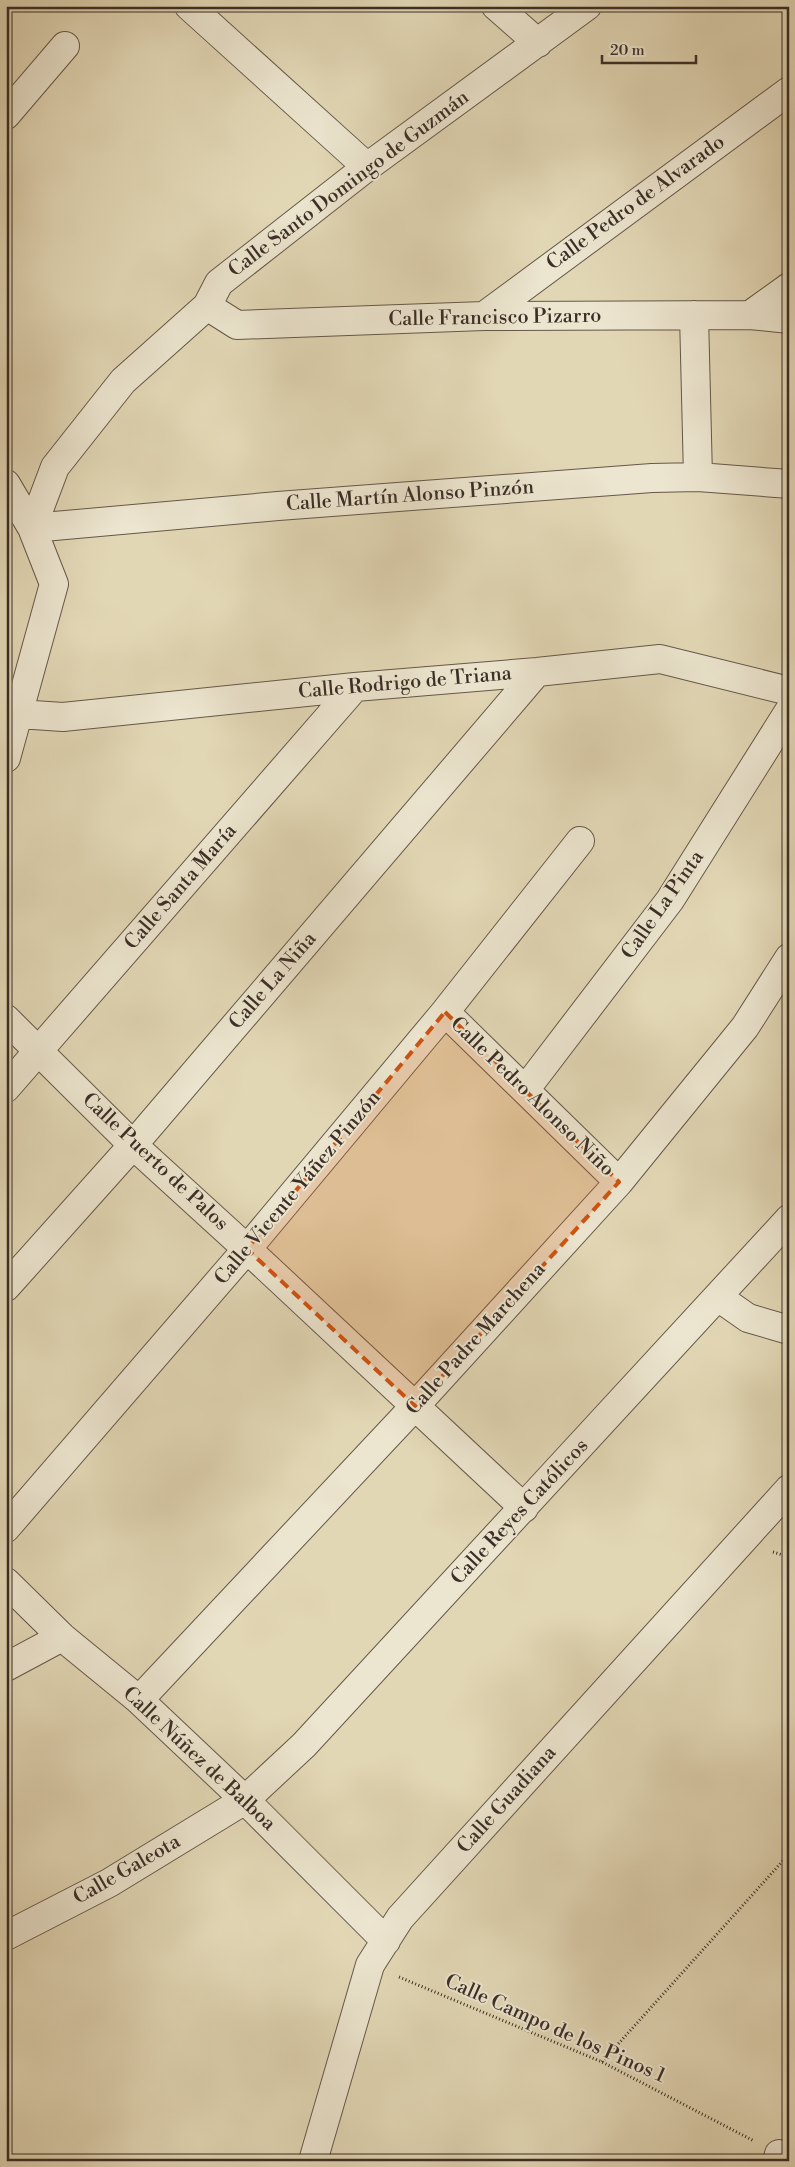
<svg xmlns="http://www.w3.org/2000/svg" width="795" height="2167" font-family="'Libre Bodoni',serif">
  <style>
    .lines { fill: none; stroke-linecap: round; stroke-linejoin: round }
    .street-casing { stroke: #65584a; stroke-width: 30 }
    .path { stroke: #3b2e27; stroke-width: 3; stroke-dasharray: 1 2.5; stroke-linecap: butt }
    .street { stroke: #ece5cf; stroke-width: 28 }
    .marked { fill: #ce5310; fill-opacity: 0.2; stroke: #ce5310; stroke-width: 4; stroke-dasharray: 10 6; stroke-linejoin: round }
    .labels { text-anchor: middle; dominant-baseline: central; stroke-width: 4; stroke-linejoin: round; paint-order: stroke }
    .street-label { font-size: 20px; fill: #3b2e27; stroke: #ece5cf }
  </style>
  <rect width="100%" height="100%" fill="#e2d7b5"/>
  <filter id="stains"><feTurbulence type="fractalNoise" baseFrequency=".004" numOctaves="4"/><feColorMatrix values="0 0 0 0 .2 0 0 0 0 .09 0 0 0 0 .02 0 0 0 .5 -.17"/></filter>
  <radialGradient id="worn" r=".72"><stop offset=".6" stop-color="#630" stop-opacity="0"/><stop offset="1" stop-color="#630" stop-opacity=".3"/></radialGradient>
  <g class="lines">
    <defs>
      <path id="street" d="M189,6l178,161
        M496,6l42,37
        M587,6l-220,161 -148,116 -12,23 -84,75 -68,86 -23,61 246,-22 374,-28 46,-1 91,7
        M6,115l59,-69
        M207,306l30,19 247,-9 266,-1 39,4
        M694,315l4,162
        M750,315l39,-28
        M484,316l305,-225
        M6,484l26,44 22,56 -48,174
        M18,714l45,3 292,-30 182,-15 123,-13 129,32
        M445,1012l174,170
        M6,1019l127,126 114,104 277,259
        M6,1088l349,-401
        M525,1090l145,-190 119,-189
        M6,1287l127,-142 404,-473
        M718,1297l30,21 41,12
        M6,1528l241,-279 198,-237 135,-171
        M6,1582l56,55 77,63 106,100 141,141
        M6,1667l56,-30
        M139,1700l276,-294 204,-224 126,-155 44,-69
        M6,1936l103,-53 136,-83 59,-55 485,-526
        M313,2161l57,-196 30,-47 389,-429
        M777,2161l2,-7"/>
    </defs>
    <use href="#street" class="street-casing"/>
    <path class="path" d="M773,1552l16,5
      M399,1977l203,85 152,79
      M602,2062l187,-208"/>
    <use href="#street" class="street"/>
  </g>
  <path class="marked" d="M445,1012l174,170 -204,224 -168,-157z"/>
  <g class="labels">
    <g class="street-label">
      <text transform="translate(349 184) rotate(-37)">Calle Santo Domingo de Guzmán</text>
      <text transform="translate(636 203) rotate(-36)">Calle Pedro de Alvarado</text>
      <text transform="translate(495 318) rotate(-1)">Calle Francisco Pizarro</text>
      <text transform="translate(410 496) rotate(-4)">Calle Martín Alonso Pinzón</text>
      <text transform="translate(405 683) rotate(-5)">Calle Rodrigo de Triana</text>
      <text transform="translate(181 887) rotate(-49)">Calle Santa María</text>
      <text transform="translate(663 905) rotate(-55)">Calle La Pinta</text>
      <text transform="translate(273 981) rotate(-49)">Calle La Niña</text>
      <text transform="translate(532 1097) rotate(44)">Calle Pedro Alonso Niño</text>
      <text transform="translate(155 1162) rotate(43)">Calle Puerto de Palos</text>
      <text transform="translate(298 1188) rotate(-50)">Calle Vicente Yáñez Pinzón</text>
      <text transform="translate(476 1339) rotate(-48)">Calle Padre Marchena</text>
      <text transform="translate(520 1512) rotate(-47)">Calle Reyes Católicos</text>
      <text transform="translate(199 1759) rotate(43)">Calle Núñez de Balboa</text>
      <text transform="translate(507 1800) rotate(-48)">Calle Guadiana</text>
      <text transform="translate(127 1870) rotate(-30)">Calle Galeota</text>
      <text transform="translate(555 2029) rotate(24)">Calle Campo de los Pinos 1</text>
    </g>
  </g>
  <rect width="795" height="2167" fill="none" stroke="#e2d7b5" stroke-width="25"/>
  <rect x="8" y="8" width="780" height="2152" fill="none" stroke="#3b2e27" stroke-width="2.5"/>
  <rect x="12" y="12" width="770" height="2142" fill="none" stroke="#3b2e27"/>
  <path d="M602 55v8h94v-8" fill="none" stroke="#3b2e27" stroke-width="2.5"/>
  <text x="610" y="55" font-size="15" fill="#3b2e27" stroke="#ece5cf" stroke-width="4" paint-order="stroke">20 m</text>
  <rect width="100%" height="100%" filter="url(#stains)"/>
  <rect width="100%" height="100%" fill="url(#worn)"/>
</svg>
